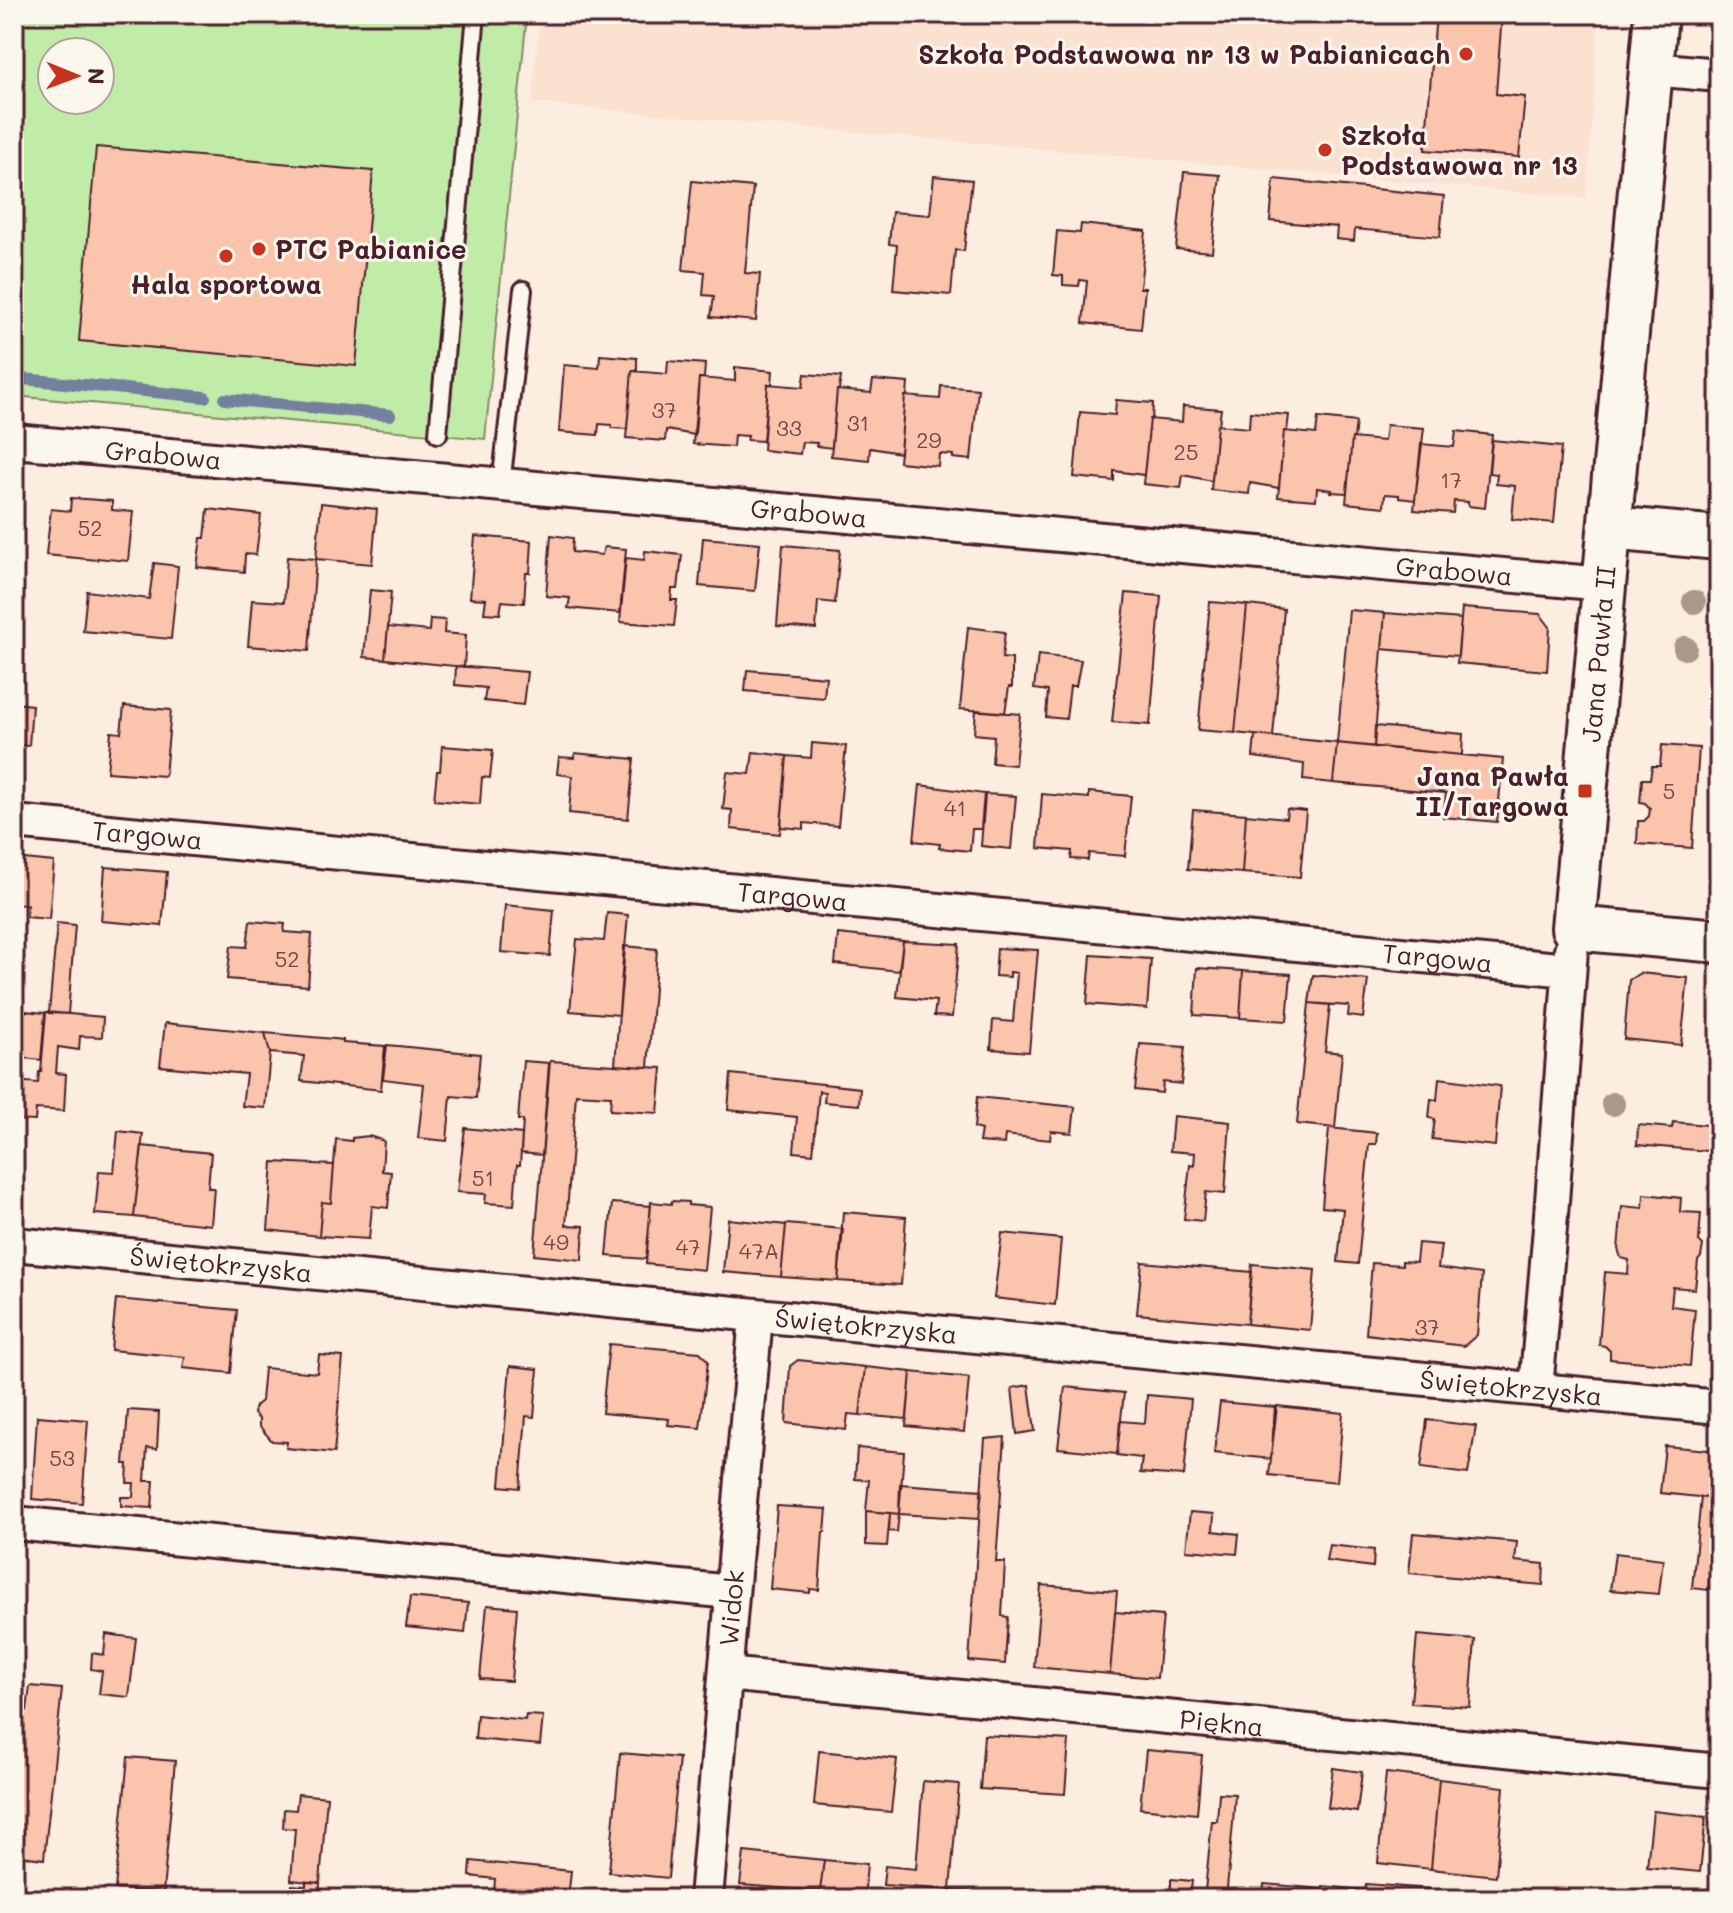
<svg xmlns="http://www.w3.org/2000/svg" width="1733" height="1913" font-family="Mali,sans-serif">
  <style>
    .built { fill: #fbe1d0 }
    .green { fill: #c1eca8; stroke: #86866a; stroke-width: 2; fill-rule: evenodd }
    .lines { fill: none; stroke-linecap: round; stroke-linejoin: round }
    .stream { stroke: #73809e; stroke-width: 12 }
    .building { fill: #fac5ac; stroke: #4a1f2b; stroke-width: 2 }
    .service-casing { stroke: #4a1f2b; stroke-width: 22 }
    .minor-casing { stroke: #4a1f2b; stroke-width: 38 }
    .tertiary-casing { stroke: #4a1f2b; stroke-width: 48 }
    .service { stroke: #fbf7ec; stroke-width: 16 }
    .minor { stroke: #fbf7ec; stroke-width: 32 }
    .tertiary { stroke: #fbf7ec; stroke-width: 42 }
    .tree { fill: #aa988d }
    .poi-dot { fill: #c8321e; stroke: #fbf7ec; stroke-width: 3 }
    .labels { text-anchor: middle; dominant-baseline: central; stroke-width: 6; stroke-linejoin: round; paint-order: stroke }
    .number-label { font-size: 22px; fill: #76484b }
    .poi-label { font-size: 26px; font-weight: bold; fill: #4a1f2b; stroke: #fbf7ec; text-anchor: end }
    .street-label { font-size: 26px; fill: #4a1f2b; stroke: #fbf7ec }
  </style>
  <rect width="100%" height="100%" fill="#fbeddf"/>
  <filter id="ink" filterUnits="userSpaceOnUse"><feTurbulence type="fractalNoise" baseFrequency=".0125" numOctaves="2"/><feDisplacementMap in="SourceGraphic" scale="16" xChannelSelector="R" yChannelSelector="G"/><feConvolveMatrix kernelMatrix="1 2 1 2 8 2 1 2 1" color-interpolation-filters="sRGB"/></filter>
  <g filter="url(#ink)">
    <path class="built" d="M540,14h1060l-14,184 -1054,-95z"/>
    <path class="green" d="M14,14h513l-42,425 -471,-43zM52,52h48v48h-48z"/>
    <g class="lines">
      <path class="stream" d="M14,378l191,19
        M225,399l165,16"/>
    </g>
    <path class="building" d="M1436,14h66l-6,80 29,3 -6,60 -94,-7z
      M96,147l277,24 -17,195 -277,-25z
      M1184,172l36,3 -8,77 -36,-3z
      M934,176l38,4 -8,71 -9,-1 -4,45 -58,-5 4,-45 -8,-1 3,-32 38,3z
      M1274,179l170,17 -4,41 -85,-8 -1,12 -18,-2 1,-12 -67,-6z
      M692,181l61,6 -8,86 15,1 -4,47 -45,-4 3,-21 -11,-1 2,-23 -22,-2z
      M1081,224l65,7 -6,57h5l-4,41 -58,-6 4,-42 -7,-1 -1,6 -16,-1v-9l-10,-1 4,-44 23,2z
      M600,355l37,3v13h-5l-5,58 -15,-1v-3l-13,-1 -1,11 -39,-3 5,-67 35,3z
      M668,361l37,3 -1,14h-5l-4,57 -29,-5 -1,11 -39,-3 6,-67 35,3z
      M735,367l38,4 -1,13h-4l-5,57 -16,-1 1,-4 -14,-1 -1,12 -40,-3 6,-66 36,3z
      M805,374l36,3 -2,13h-2l-5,58 -16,-2 1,-3 -15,-1 -2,12 -37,-4 5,-66 35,3z
      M873,380l35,3 -1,13h-2l-5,57 -30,-5 -1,12 -38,-4 6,-66 34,3z
      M941,386l37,3 -7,71 -18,-2v-3l-14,-1 -1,12 -39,-4 6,-66 35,3z
      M1116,400l37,3 -1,16h-2l-6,56 -30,-4v10l-40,-4 6,-65 35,3z
      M1183,406l38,3 -2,16h-2l-5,56 -29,-6 -2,13 -38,-4 7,-65 32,3z
      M1250,412l39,3 -2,16h-3l-5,57 -29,-5 -1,11 -38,-4 6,-65 32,3z
      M1318,418l38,4 -2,16h-2l-5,55 -16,-1 1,-2 -15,-2 -1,12 -38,-3 6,-66 32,3z
      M1386,425l38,3 -9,72 -16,-2v-3l-14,-1 -1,13 -38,-4 6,-65 32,3z
      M1456,431l36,4 -7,73 -17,-2v-4l-14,-1 -1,12 -39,-3 7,-66 33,3z
      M1492,440l69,7 -7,76 -42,-4 3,-33 -19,-2 1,-10 -8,-1z
      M14,493l8,1 -3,35h-5z
      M71,498l41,3v9l21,2 -5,49 -31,-3v2l-51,-5 5,-46 19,2z
      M321,503l56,6 -5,55 -56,-5z
      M208,509l53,6 -5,40 -11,-1 -1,18 -47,-5 4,-29h4z
      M551,535l22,3 -1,14 30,3 2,-8 22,2 -6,64 -52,-5 2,-10 -24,-2z
      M475,536l57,5 -2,32h-4l-2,30 -22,-2 -2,13 -16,-1 2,-14 -16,-1z
      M703,538l57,5 -5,48 -56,-5z
      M783,545l57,5 -5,53 -17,-2 -2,28 -39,-3z
      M645,551l37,4 -4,34h-6l-1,11h6l-3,26 -54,-4 6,-64 18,2z
      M287,557l29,2 -7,92 -61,-5 4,-46 32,2z
      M154,563l24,3 -7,73 -88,-8 4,-40 62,8z
      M370,590l21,2 -6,67 -21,-2z
      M1126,593l35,3 -11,129 -38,-3z
      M1210,602l37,3 -12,128 -37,-3z
      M1247,605l37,4 -11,128 -38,-4z
      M1462,608l78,6 10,13 -3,44 -90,-8z
      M1349,610l36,3 -11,134 -37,-4z
      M1385,613l76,6 -3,37 -76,-7z
      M430,619l15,1 -1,13 22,2 -2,32 -79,-8 3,-32 41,4z
      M968,627l37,5 -3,26 10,1v28h-3l-4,26 -45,-4z
      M1038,655l43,5 -5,26h-6l-4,33 -20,-2 2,-26 -14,-2z
      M456,666l71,6 -4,33 -39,-4 2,-13 -31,-3z
      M747,670l79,7 -2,21 -79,-7z
      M14,703l18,2 -3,41 -9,-1 -2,18h-4z
      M124,706l47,4 -6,66 -58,-4 4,-40 10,1z
      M976,710l44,4 -5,51 -23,-2 2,-27 -20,-2z
      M1375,726l88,8 -1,21 -88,-8z
      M1255,735l82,8 -4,40 -30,-3 1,-16 -51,-7z
      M812,743l34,3 -8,80 -34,-3v6l-23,-2 6,-71 24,2z
      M1337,743l166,16 -6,63 -54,-5 3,-24 -113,-10z
      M1662,745l37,3 -7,100 -55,-4 1,-23h6l5,-5 1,-8 -5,-5 -5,-1 2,-23h8l2,-13h8z
      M442,746l51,4 -3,28 -8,-1 -2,27 -46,-4 3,-29h3z
      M753,752l34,4 -7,78 -49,-5 1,-19 -9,-1 4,-37 23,2z
      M575,753l59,6 -6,60 -59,-6 3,-37 -15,-2 2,-17 15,1z
      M920,785l64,9 -3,35h-9l-2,22 -31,-3 1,-4 -26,-3z
      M1089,792l42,4 -6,60 -36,-3 -1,7 -17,-1 1,-8 -34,-3 4,-54 47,4z
      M985,794l31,2 -5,53 -30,-3z
      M1287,809l19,2 -6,66 -58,-4 4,-59 40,4z
      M1193,810l53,4 -4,59 -54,-4z
      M14,858l40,4 -5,57 -23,-2 1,-12 -13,-1z
      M105,867l62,5 -5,54 -61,-5z
      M505,905l49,5 -4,46 -49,-4z
      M607,913l21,2 -9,100 -49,-4 7,-72 27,2z
      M250,921l35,3 -1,8 28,2 -4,52 -81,-7 4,-33 16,1z
      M57,923l18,2 -7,89 -19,-1z
      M838,934l65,7 -4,30 -64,-7z
      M903,941l56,3 -7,73 -18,-1 2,-15 -39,-4z
      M624,946l33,3 -9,118 -33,-2z
      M997,948l41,2 -9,102 -38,-3 2,-29 20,2 4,-49 -7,-1v5l-15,-1z
      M1091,955l60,4 -4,50 -60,-5z
      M1197,968l46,3 -3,47 -46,-3z
      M1243,971l48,3 -4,47 -47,-3z
      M1640,973l48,5 -7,67 -57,-6 5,-59z
      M1313,975l55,5 -5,38 -15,-2 1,-10 -40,-3z
      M1309,1003l21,2 -5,46 17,2 -7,75 -38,-4z
      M14,1010l31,3 -4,47 -27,-3z
      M46,1012l57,5 -1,20 -22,-1 -1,14 -21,-3 -2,26 10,1 -2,37 -28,-2 -1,12 -21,-1v-39l24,2 1,-11h2z
      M165,1023l100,10 5,20 -5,55 -23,-2 4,-32 -86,-8z
      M265,1033l69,6 9,1v3l42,3 -4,44 -80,-9 3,-25 -34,-3z
      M1140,1044l45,3 -4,37 -18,-2 -1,11 -27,-3z
      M387,1045l93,9 -4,44 -25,-2 -4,45 -29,-3 6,-54 -41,-5z
      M523,1061l26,2 -7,92 -21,-2 2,-33h-5z
      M550,1061l112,7 -4,45 -48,-3 1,-14 -35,-2 -10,131 18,1 -2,34 -48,-5z
      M731,1074l129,14 -1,17 -35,-3 1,-10 -6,-1 -6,63 -19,-2 3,-35 -69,-7z
      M1439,1078l61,8 -5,60 -63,-7 3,-20 -6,-1 2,-19 6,1z
      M977,1097l98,10 -3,26 -21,-2 -1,9 -45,-5 -1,9 -25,-2 2,-12 -7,-2z
      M1173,1116l57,6 -5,72 -19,-2 -3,29 -19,-2 6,-54 4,1 1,-13 -25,-2z
      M1673,1122l46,4v26l-82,-7 1,-20 34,3z
      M465,1128l57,6 -2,31h-3l-3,40 -29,-2 1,-9 -29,-2z
      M1329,1128l48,5 -1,11h-7l-11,120 -20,-2 5,-53 -21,-2z
      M118,1131l25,3 -9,83 -39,-3 4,-43 15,1z
      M369,1136l15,5 -2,30 9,1 -3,36 -16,-2 -3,33 -50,-3 3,-34 9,1 5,-64 16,2v-3z
      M142,1146l69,7 -3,35h6l-3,37 -77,-8z
      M273,1162l61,3 -3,38 -9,-1 -3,34 -51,-6z
      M1644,1194l37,4 -1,14 21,1 -2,28 4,4 -2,12 -3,4 -3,28 -22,-2 -2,19 24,3 -5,57 -80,-7v-8l-5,-5 -6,-1 6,-73 23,2 1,-14 -8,-2 -3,-9 4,-43 21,2z
      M672,1201l16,1v3l22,2 -6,63 -58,-6 5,-62 20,2z
      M612,1203l39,3 -5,53 -39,-3z
      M843,1212l63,5 -5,68 -63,-4z
      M728,1219l58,6 -5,52 -58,-5z
      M786,1224l57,5 -5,52 -57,-4z
      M1002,1233l59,6 -6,66 -61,-7z
      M1418,1243l23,2 -3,23 44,6 -5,61 -13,11 -98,-12 6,-71 30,2v-4l14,1z
      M1142,1262l110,10 -5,52 -110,-10z
      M1252,1264l63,6 -5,60 -63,-6z
      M116,1299l121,11 -6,63 -48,-5 2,-11 -74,-7z
      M609,1344l91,8 8,9 -8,67 -32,-3 1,-6 -67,-6z
      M319,1355l24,2 -9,96 -48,-5 1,-6 -15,-1 -13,-15v-7l-5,-5 1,-8 6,-5 3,-33 53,5z
      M798,1360l67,7 -5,48 -12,-1 -2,16 -60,-7 4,-57z
      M510,1366l28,3 -4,48 -8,-1 -6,72 -20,-2z
      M865,1367l46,5 -4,47 -47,-4z
      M911,1372l58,6 -5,54 -58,-6z
      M1029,1385l6,46 -18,3 -5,-46z
      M1065,1387l59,6 -7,61 -59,-6z
      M1147,1395l44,4 -7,77 -44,-3 2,-15 -25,-3 3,-34 25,2z
      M1220,1402l55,5 -4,52 -57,-6z
      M1277,1406l66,7 -6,69 -68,-7z
      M128,1410l31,2 -2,37 -10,-1 -2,33h9l-2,27 -31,-2v-9h12l1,-14h-7l1,-19h-4z
      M37,1416l51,4 -6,83 -50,-4z
      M1427,1420l49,6 -8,48 -47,-6z
      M1005,1437l-9,125h9l-3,54 6,1 -3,47 -36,-3 16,-222z
      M1665,1446l54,5 -1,48 -58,-6z
      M857,1448l47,4 -5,62 -33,-3 3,-31 -14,-1z
      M900,1484l82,6 -3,29 -80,-5z
      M1701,1497l17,2 -10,91 -16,-2z
      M777,1506l50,3 -2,23h-2l-4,58 -9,-1v4l-40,-4z
      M866,1511l24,2 -3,33 -21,-1z
      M1190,1512l24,2 -1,17 26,3 -2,20 -51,-4z
      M890,1513l9,1 -2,18 -8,-1z
      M1413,1533l104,9 -2,19 29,3 -1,21 -134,-12z
      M1329,1545l45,5 -1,17 -47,-6z
      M1615,1553l48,6 -4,35 -49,-4z
      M1041,1585l76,6 -7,83 -76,-7z
      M410,1597l58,6 -3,30 -59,-6z
      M487,1605l30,3 -6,73 -31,-2z
      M1115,1612l48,4 -6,62 -47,-4z
      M106,1634l30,4 -7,59 -30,-3 3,-23 -11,-2 1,-16 12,2z
      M1417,1635l58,5 -5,67 -59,-4z
      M30,1686l32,3 -18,170 -30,-4v-58l7,-64 -7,-1v-24l13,2z
      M477,1715l48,5 1,-5 17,1 -3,29 -65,-6z
      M984,1735l85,5 -4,54 -85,-5z
      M1146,1750l56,5 -5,59 -57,-6z
      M819,1751l78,8 -6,53 -77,-7z
      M620,1753l59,5 -11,120 -59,-6z
      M128,1757l47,4 -12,131 -48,-3z
      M1333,1768l29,4 -5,40 -29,-4z
      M1386,1773l53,6 -8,90 -53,-6z
      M1439,1779l65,8 -8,89 -65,-7z
      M923,1781l36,3 -9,106 -67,-5 2,-19 31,3z
      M1219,1793l16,1 -2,29 -7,76h-16v-7l-5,-1 7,-70h5z
      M298,1794l29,3 -7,86 -29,-3 4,-51 -12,-1 1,-19 12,1z
      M1653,1811l53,6 -6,55 -53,-5z
      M744,1852l80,8 -4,31 -80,-6z
      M824,1860l43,4 -3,35h-34l1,-7 -11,-1z
      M471,1861l100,10 -3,28h-31l1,-3 -44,-4 1,-13 -25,-3z
      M1171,1879l21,2 -2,18h-49v-7l30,2z
      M306,1882l14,1 -1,16h-28l1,-14 14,1z
      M1264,1884l59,5v-3l42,4 -1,9h-101z
      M1366,1884l63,5v5l11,2v3h-76z
      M950,1890l76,5 44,4h-121z
      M145,1894l34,3v2h-34z"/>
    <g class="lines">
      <defs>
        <path id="service" d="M438,434l38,-420
          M501,485l22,-195"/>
        <g id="minor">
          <path d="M1652,69l67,6"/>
          <path id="s1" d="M14,441l1590,143"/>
          <path id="s2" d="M14,822l1555,148"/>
          <path id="s3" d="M14,1244l1705,163"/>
          <path d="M1536,1389l14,-161 21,-278"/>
          <path d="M14,1523l718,69"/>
          <path id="s4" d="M726,1674l993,97"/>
          <path id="s5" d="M706,1899l50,-583"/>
        </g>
        <path id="tertiary" d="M1656,14l-83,914 146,13
          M1610,528l109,10"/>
      </defs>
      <use href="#service" class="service-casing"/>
      <use href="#minor" class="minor-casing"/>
      <use href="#tertiary" class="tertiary-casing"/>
      <use href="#service" class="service"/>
      <use href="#minor" class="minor"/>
      <use href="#tertiary" class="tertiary"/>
    </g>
    <g class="tree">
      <circle cx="1694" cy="602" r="12"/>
      <circle cx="1685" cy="648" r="12"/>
      <circle cx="1613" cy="1104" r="12"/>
    </g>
  </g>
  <g class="poi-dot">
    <circle cx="1466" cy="54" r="8"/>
    <circle cx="1325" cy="150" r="8"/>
    <circle cx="259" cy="249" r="8"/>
    <circle cx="226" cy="256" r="8"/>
    <rect x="1577" y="783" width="16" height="16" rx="4"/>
  </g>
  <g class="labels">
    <g class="number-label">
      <text x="664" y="409">37</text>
      <text x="858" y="422">31</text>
      <text x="789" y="427">33</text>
      <text x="929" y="439">29</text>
      <text x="1186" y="451">25</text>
      <text x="1451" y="479">17</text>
      <text x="90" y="527">52</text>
      <text x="1669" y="790">5</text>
      <text x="955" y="807">41</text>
      <text x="287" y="958">52</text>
      <text x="483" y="1177">51</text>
      <text x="556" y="1241">49</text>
      <text x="688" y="1246">47</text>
      <text x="759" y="1250">47A</text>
      <text x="1427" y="1326">37</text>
      <text x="62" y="1457">53</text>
    </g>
    <g class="poi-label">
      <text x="1450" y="54">Szkoła Podstawowa nr 13 w Pabianicach</text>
      <text x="1341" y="135" text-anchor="start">Szkoła<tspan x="1341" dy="30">Podstawowa nr 13</tspan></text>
      <text x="275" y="249" text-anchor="start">PTC Pabianice</text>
      <text x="226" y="284" text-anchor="middle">Hala sportowa</text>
      <text x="1569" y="776">Jana Pawła<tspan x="1569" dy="30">II/Targowa</tspan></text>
    </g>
    <g class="street-label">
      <text stroke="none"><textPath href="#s1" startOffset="150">Grabowa</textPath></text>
      <text stroke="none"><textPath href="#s1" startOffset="798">Grabowa</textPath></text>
      <text stroke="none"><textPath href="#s1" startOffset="1446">Grabowa</textPath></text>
      <text transform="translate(1598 654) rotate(-85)">Jana Pawła II</text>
      <text stroke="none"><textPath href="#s2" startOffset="134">Targowa</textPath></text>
      <text stroke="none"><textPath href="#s2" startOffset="782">Targowa</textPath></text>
      <text stroke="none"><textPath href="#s2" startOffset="1430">Targowa</textPath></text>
      <text stroke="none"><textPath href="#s3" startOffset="208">Świętokrzyska</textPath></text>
      <text stroke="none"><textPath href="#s3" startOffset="856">Świętokrzyska</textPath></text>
      <text stroke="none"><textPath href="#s3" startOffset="1504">Świętokrzyska</textPath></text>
      <text stroke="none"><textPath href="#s5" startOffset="292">Widok</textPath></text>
      <text stroke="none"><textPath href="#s4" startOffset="498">Piękna</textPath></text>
    </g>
  </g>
  <rect width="1733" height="1913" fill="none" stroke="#fbf7ec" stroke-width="48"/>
  <rect x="24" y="24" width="1685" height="1865" fill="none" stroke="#4a1f2b" stroke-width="3" filter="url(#ink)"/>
  <g transform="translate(76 76) rotate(91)"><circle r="38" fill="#fbf7ec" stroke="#b4a19f" stroke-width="2"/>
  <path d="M0-6L14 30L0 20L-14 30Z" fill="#c8321e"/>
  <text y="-12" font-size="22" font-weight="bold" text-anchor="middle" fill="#4a1f2b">N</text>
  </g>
</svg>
